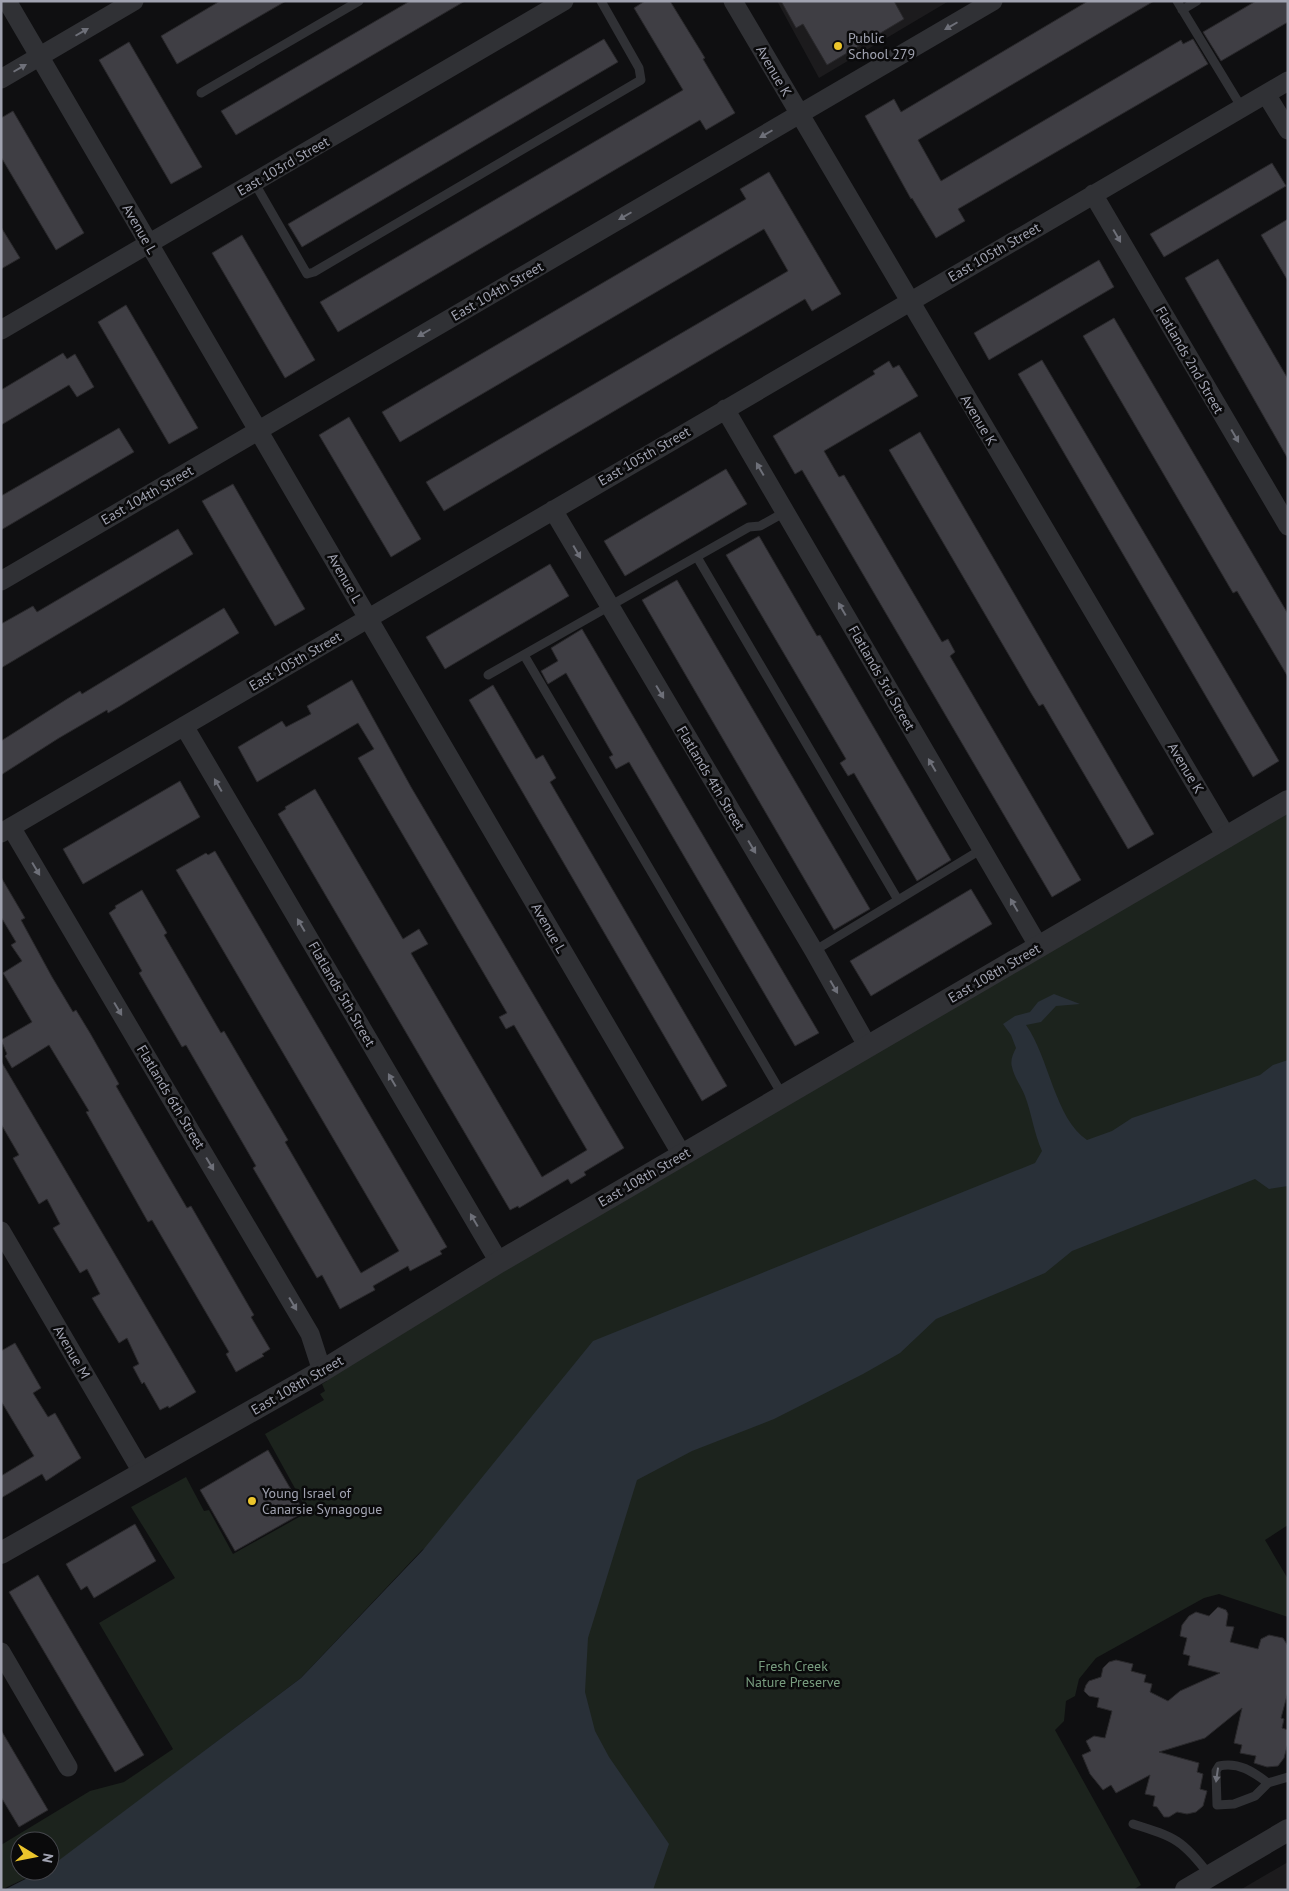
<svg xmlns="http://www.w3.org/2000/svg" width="1289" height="1891" font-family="'PT Sans',sans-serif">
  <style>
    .built { fill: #1c1b1d }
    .green { fill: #1c231d }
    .water { fill: #293038 }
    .building { fill: #3f3e44; stroke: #2a292c }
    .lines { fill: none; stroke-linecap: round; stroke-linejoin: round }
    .service { stroke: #303135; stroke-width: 9 }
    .minor { stroke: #303135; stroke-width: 19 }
    .tertiary { stroke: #303135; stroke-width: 22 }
    .oneway { fill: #6e7079 }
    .poi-dot { fill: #ecc52c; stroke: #0a0a0b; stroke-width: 2 }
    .labels { text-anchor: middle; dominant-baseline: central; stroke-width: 5; stroke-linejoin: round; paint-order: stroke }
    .poi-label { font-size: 14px; fill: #a1a3b1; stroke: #0a0a0b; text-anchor: start }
    .street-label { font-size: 14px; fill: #a1a3b1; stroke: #0a0a0b }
    .park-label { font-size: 14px; fill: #789c7f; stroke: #0a0a0b }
  </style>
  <rect width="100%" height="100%" fill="#0f0f11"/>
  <path class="built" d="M777,1h172l-130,77z
    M1288,1862v28h-48z"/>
  <path class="green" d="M1288,802v280l-866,468 -121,128 -244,185 -7,4v-26h-30v30h21l-40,19v-45l89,-54 34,-9 49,-33 -74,-126 76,-45 -44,-71 55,-30 18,34 5,-1 24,44 75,-42 -43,-78 59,-34 -4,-6 5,-3 -3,-7 5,-3 -5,-10z
    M1257,1166l31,8v351l-23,15 23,39v38l-69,-23 -15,4 -108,60 -17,21 -4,17 -9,5 -2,20 -9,9 86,155 -8,5h-508l-51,-187 5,-67 54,-160 300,-171z"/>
  <path class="water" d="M1054,994l26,10 -24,2 -15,16 -15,3c23,32 29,94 61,115l25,-9 20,-13 128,-43 13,-10 15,-5v126l-19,3 -14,-10 -183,72 -27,22 -109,46 -36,34 -37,21 -89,45 -82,32 -55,29 -49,158 -3,54 10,39 14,26 60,87 -16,46h-649l37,-19h9v-4l251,-189 122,-128 170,-209 442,-178 7,-12c-8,-18 -10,-36 -17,-55 -4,-10 -11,-19 -13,-29 -2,-7 1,-13 4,-19l-5,-13 -8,-11 12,-8 15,-4 8,-10z"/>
  <path class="building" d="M220,1h66l-109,63 -16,-28z
    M410,1h55l-229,134 -15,-24z
    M645,1h25l35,57 -2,1 32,54 -29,17 -6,-10 -362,212 -18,-30 363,-212 -49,-82z
    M781,1h113l10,18 -77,46 -24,-41 -7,4z
    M1088,1h66l-236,139 23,41 240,-141 2,4 10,-5 15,25 -250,145 7,12 -29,17 -24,-40 -1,1 -46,-83 29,-17 7,13z
    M1256,1h32v21l-67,39 -18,-29z
    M604,39l14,23 -316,185 -14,-23z
    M129,42l73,125 -31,17 -72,-124z
    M13,111l71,122 -28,17 -55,-93v-39z
    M1272,163l14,23 -122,71 -14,-23z
    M769,172l72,122 -29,17 -7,-12 -361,212 -18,-29 362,-211 -24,-42 -364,213 -18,-30 364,-213 -6,-10z
    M1288,219v62l-27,-46z
    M1,227l19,31 -19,11z
    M242,235l73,125 -30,18 -73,-125z
    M1218,259l70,120v80l-103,-181z
    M1099,260l15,27 -125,73 -15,-27z
    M126,305l72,123 -29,16 -71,-122z
    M1114,318l174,296v63l-51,-86 -4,2 -150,-257z
    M63,353l4,6 8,-5 19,33 -17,10 -8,-12 -68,40v-35z
    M1042,360l237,401 -26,16 -235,-403z
    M889,361l4,7 6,-3 19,31 -94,55 15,26 5,-2 98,167 6,-3 7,13 -5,4 131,224 -29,17 -250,-427 -7,4 -22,-38 102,-62 -2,-3z
    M349,417l72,122 -30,18 -72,-122z
    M119,428l15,24 -133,78v-34z
    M920,432l234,402 -26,15 -85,-145 -4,2 -8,-13 -142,-243z
    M726,469l21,35 -122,72 -21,-35z
    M233,484l72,125 -30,17 -73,-125z
    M178,529l15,25 -192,114v-44l32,-18 4,6z
    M759,536l58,100 3,-1 131,225 -34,21 -63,-108 -6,3 -8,-13 6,-4 -120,-204z
    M550,564l19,32 -124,73 -19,-32z
    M677,580l193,329 -36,21 -192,-330z
    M224,608l15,25 -119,73 -12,7 -1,-3 -48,28 -58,37v-34l66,-42 13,-8 2,3z
    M582,629l237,404 -24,13 -166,-284 -13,7 -7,-12 4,-2 -47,-82 -18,11 -7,-13 17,-10 -7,-13z
    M352,680l59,107 213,361 -40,24 2,3 -15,9 -3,-5 -49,29 -1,-2 -8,4 -232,-396 8,-5 -1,-2 30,-18 88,150 16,-10 9,15 -17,9 1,2 130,222 45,-27 -73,-125 -8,4 -7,-12 8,-4 -149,-255 16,-9 -16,-26 -101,59 -19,-35 44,-26 4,6 25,-13 -4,-8z
    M493,685l43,74 7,-4 13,23 -6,4 177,304 -25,15 -233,-401z
    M180,781l20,36 -117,67 -20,-35z
    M215,851l232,396 -7,4 2,3 -32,17 -2,-5 -35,20 2,4 -35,19 -18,-34 -5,3 -54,-93 -10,-17 3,-2 -37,-64 -33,-57 -4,2 -43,-74 3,-2 -33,-58 7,-5 -1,-2 27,-16 25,43 -3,2 57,98 3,-2 34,58 30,51 -3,2 76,131 38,-22 -223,-381 30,-17 2,2z
    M1,877l24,41 -4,2 31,57 21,35 3,-2 14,23 29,51 -3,2 37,64 34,58 4,-2 63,109 -3,2 19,32 -8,5 2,2 -28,16 -10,-18 3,-2 -77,-132 -4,2 -62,-110 3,-1 -40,-66 -37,23 -7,-12 2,-2 -6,-14 31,-18 -29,-49 19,-12 -11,-16 5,-3 -15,-25z
    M971,889l21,35 -121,72 -21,-35z
    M1,1061l195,331 -27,16 -1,-2 -8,4 -16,-28 -2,2 -9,-17 6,-3 -12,-26 -8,5 -27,-45 8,-4 -13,-25 -7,4 -27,-45 7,-4 -13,-25 -8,5 -26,-46 6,-3 -18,-31z
    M15,1343l26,45 -8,5 15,24 7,-4 26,45 -35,23 -4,-7 -41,24v-22l33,-20 -33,-55v-50z
    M268,1450l36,62 -69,39 -35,-61z
    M135,1524l21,37 -62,37 -7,-12 -6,4 -15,-26z
    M38,1575l106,180 -29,17 -106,-180z
    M1218,1607l8,3 2,4 -2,12 8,1 -4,15 28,7 3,-10 8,-4 14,3 5,8v46l-7,26 3,1 -2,9 6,2v13l-4,15 -6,8 -11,1 -13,-4 2,-7 -16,-3 2,-8 -8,-2 8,-35 -37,30 -46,14 40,11 -2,9 6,2 -3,15 7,2 -4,15 -7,6 -9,2 -10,-2 -8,5h-5l-7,-10 -4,-1 2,-10 -10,-2 5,-19 -34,18 -5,-8 -8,5 -13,-16 -8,-19 9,-4 -5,-10 8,-5 11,2 7,-27 -15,-4 2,-9 -10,-2 -5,-5 2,-6 3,-4 12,-4 2,-9 6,-6 7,-2 17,4 -2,7 15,4 -2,7 8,2 -2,8 18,9 12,-10 40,-18 -32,-8 2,-9 -7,-2 4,-16 -7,-2 2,-11 7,-9 7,-4 13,4z
    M1,1730l47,80 -29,17 -18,-30z"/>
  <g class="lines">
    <path class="service" d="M1177,1l65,107
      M1182,10l15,-9
      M201,93l158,-92
      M254,182l53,92 7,-2 327,-192 -2,-12 -38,-67
      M697,557l201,343
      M524,655l259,441
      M488,675l261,-148 11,-1 25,-14
      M814,951l168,-102
      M1268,1783c-16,-12 -29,-21 -49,-17l-3,5 1,34 17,-1 21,-8 13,-13 20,-6
      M1133,1824c42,13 50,16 77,52"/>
    <path class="minor" d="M7,1l675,1154
      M733,1l494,837
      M1,79l133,-78
      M1266,94l22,36
      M1093,194l195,332
      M1,330l563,-329
      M725,409l314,538
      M553,510l261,441 54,96
      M1,581l992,-580
      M184,726l315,536
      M11,827l299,507 12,37
      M1,833l1287,-752
      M1,1231l141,241
      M1,1652l67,115"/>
    <path class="tertiary" d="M1,1553l321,-182 177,-109 789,-461
      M1186,1890l102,-60"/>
  </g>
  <defs><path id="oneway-solid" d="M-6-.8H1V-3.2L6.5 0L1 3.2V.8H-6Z" transform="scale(1.25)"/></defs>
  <g class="oneway">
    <use href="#oneway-solid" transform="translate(951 26) rotate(150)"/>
    <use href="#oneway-solid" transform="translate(82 32) rotate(-30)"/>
    <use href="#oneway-solid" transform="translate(20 68) rotate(-30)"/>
    <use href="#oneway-solid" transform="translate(766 134) rotate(150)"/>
    <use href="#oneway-solid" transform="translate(625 216) rotate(150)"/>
    <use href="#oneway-solid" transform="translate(1117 236) rotate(60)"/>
    <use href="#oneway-solid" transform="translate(424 333) rotate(150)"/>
    <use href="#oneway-solid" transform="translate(1235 436) rotate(60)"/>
    <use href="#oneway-solid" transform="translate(760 469) rotate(-120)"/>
    <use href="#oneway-solid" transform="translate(577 552) rotate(60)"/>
    <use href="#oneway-solid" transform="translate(842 609) rotate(-120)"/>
    <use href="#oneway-solid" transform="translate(660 692) rotate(59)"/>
    <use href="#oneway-solid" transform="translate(932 765) rotate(-120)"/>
    <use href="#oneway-solid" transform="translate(218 785) rotate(-120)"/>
    <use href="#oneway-solid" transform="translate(752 847) rotate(59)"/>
    <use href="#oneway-solid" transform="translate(36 869) rotate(59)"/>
    <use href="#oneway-solid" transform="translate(1014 905) rotate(-120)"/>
    <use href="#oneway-solid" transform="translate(301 925) rotate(-120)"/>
    <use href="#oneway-solid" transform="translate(834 987) rotate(60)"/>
    <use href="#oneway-solid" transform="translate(118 1009) rotate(59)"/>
    <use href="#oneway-solid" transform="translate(392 1080) rotate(-120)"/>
    <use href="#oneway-solid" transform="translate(210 1164) rotate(59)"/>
    <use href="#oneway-solid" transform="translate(474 1220) rotate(-120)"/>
    <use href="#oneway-solid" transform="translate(293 1304) rotate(59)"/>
    <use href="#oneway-solid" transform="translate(1217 1775) rotate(98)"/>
  </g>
  <g class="poi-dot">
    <circle cx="838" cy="46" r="5"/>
    <circle cx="252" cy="1501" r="5"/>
  </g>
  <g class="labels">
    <g class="poi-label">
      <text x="848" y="38">Public<tspan x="848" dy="16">School 279</tspan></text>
      <text x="262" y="1493">Young Israel of<tspan x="262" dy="16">Canarsie Synagogue</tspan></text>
    </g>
    <g class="street-label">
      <text transform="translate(774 71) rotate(60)">Avenue K</text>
      <text transform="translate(283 166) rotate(-30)">East 103rd Street</text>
      <text transform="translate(140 229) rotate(60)">Avenue L</text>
      <text transform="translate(994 252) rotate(-30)">East 105th Street</text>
      <text transform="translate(497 291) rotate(-30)">East 104th Street</text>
      <text transform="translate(1190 360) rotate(60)">Flatlands 2nd Street</text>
      <text transform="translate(979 420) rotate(59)">Avenue K</text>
      <text transform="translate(644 456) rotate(-30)">East 105th Street</text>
      <text transform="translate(147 495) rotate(-30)">East 104th Street</text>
      <text transform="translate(345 578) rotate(60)">Avenue L</text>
      <text transform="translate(295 661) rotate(-30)">East 105th Street</text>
      <text transform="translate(882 678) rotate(60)">Flatlands 3rd Street</text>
      <text transform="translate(1186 768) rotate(59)">Avenue K</text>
      <text transform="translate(711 778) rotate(59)">Flatlands 4th Street</text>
      <text transform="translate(549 928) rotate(60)">Avenue L</text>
      <text transform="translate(994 973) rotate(-30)">East 108th Street</text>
      <text transform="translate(342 994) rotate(60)">Flatlands 5th Street</text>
      <text transform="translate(171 1097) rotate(59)">Flatlands 6th Street</text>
      <text transform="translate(644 1177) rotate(-30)">East 108th Street</text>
      <text transform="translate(72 1352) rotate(60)">Avenue M</text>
      <text transform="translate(297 1385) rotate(-30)">East 108th Street</text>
    </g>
    <g class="park-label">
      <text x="793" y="1666">Fresh Creek<tspan x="793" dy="16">Nature Preserve</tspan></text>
    </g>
  </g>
  <rect width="1289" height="1891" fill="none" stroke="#a1a3b1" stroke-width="5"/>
  <g transform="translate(35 1856) rotate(100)"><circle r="24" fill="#0a0a0b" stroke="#46474d"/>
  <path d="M0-4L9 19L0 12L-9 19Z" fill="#ecc52c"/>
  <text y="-8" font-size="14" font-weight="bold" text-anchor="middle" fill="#a1a3b1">N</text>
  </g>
</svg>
